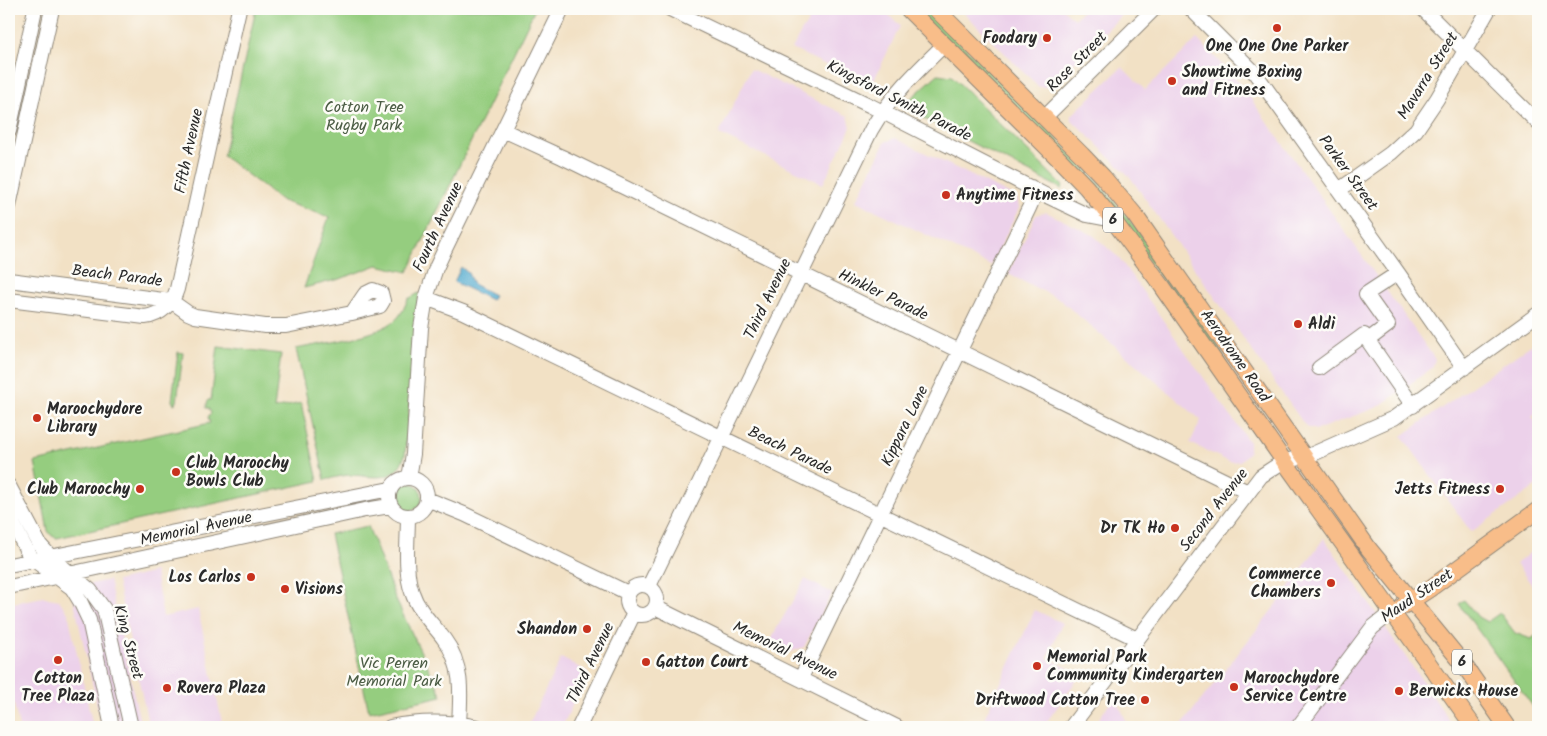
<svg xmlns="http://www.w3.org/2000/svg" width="1547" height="736" font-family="Kalam,sans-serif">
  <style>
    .built { fill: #ecd1ea }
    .green { fill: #95cd7f; stroke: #607c55 }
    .water { fill: #52abcf; stroke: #3e6b7d }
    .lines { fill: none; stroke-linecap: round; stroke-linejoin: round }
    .minor-casing { stroke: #8e8678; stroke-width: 16 }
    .major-casing { stroke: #8e8678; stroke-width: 18 }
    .minor { stroke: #fff; stroke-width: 14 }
    .major { stroke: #f8bd89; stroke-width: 16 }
    .poi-dot { fill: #c8321e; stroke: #fdfcf7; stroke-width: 2 }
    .labels { text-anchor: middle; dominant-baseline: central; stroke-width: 5; stroke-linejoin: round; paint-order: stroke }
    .shield { fill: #fdfcf7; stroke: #6a6a68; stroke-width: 1 }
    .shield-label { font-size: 15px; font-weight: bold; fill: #2b2b2b }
    .poi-label { font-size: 16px; font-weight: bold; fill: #2b2b2b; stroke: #fdfcf7; text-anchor: start }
    .street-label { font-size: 16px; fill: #2b2b2b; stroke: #fdfcf7 }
    .park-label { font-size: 16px; fill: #4b5c44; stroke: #fdfcf7 }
  </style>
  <rect width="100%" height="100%" fill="#fdfcf7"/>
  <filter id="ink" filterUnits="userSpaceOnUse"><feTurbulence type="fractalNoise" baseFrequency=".02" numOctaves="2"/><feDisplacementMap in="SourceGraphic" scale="10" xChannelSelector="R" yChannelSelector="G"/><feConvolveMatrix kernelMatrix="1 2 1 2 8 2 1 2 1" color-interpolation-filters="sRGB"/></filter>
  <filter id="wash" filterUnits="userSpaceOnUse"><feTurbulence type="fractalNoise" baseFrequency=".0096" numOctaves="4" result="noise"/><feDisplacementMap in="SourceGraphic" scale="20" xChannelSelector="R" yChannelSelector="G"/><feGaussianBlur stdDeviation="1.12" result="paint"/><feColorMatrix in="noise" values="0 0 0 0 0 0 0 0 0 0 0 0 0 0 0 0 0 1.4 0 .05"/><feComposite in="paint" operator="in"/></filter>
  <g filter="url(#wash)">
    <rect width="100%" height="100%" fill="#f2e1c5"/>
    <path class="built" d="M817,9h66l17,17 -26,54 -9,3 -73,-34 9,-17z
      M960,9h103l11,10 10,-10h44l-79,78h-10z
      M1197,39l42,43 196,277 -3,9 -54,39 -62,23 -10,-3 -176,-250 -58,-57v-5l50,-48 23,23z
      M751,69l97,47 3,11 -28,57 -104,-50z
      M895,138l122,60 2,10 -28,58 -135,-65 29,-59z
      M1046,212l47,23 26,23 130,184v10l-9,9 -10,1 -40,-19 11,-23 -142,-121 -51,-25 28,-59z
      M1538,340v72l-6,5 6,8v60l-67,47 -69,-96z
      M1324,538l130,189h-274l100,-127z
      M1538,546v47l-22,-29z
      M155,572l8,45 35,-8 25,118h-74l-32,-146z
      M805,579l27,14 -28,54 -14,5 -21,-10z
      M109,580l32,147h-39l-31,-139z
      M43,597l16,3 9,13 25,114h-74l-10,-47v-76z
      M1035,610l27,13 -15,35 34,16 -38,53h-63z
      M561,658l27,14 -26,55h-26l-7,-3z
      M1115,696l14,31h-36z"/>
    <path class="green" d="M256,9h279l-127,263 -31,-7 -37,14 -36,9 25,-71 -47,-16 -59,-45z
      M916,9h10l144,143 30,32 50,62 64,92 13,26 -4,1 -89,-125z
      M938,74l14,2 111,110 -1,3 -153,-78 -1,-10z
      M419,293l-14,162c-11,31 -32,20 -57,20 -7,1 -16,3 -23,5l-29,-131c27,-6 75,-11 97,-27 8,-6 11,-14 15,-23z
      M218,346l63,8 -7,55 27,-6 17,78 -261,57 -5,-2 -4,-5 -13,-69 175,-39 -2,-6 3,-4 -2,-5h-3l2,-8h3z
      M178,352l5,1 -6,49 -3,2 -2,-3z
      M394 497a14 14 0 1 1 28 0a14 14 0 1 1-28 0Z
      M368,526l28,74 46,96 -73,16 -39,-178z
      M1464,600l14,17 9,5 13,-9 15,20 16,6 7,-5v71l-4,3 -75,-104z"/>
    <path class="water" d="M461,267l7,6 5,11 21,11 -3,5 -37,-18z"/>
  </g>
  <g filter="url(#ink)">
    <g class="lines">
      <defs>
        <path id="minor" d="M670,9l201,97 176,90 40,19 26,5
          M1191,9l64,64 143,200 66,95
          M1423,9l115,114
          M1045,117l109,-108
          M503,130l59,27 686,335
          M9,131l26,-122
          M1339,190l52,-37 25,-23 21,-31 52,-90
          M9,206l43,-197
          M9,280l162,21
          M373,290l8,3 2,8 -3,5 -28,7 13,-19z
          M426,298l37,14 674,327
          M9,300l136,17c16,-2 28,-14 32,-28l62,-280
          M171,301l17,12 7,3 70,10h21l66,-13
          M1368,340l20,-15 -22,-31 32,-21
          M1319,368l45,-33 49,71
          M389 497a19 19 0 1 1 38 0a19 19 0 1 1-38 0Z
          M409,478l4,-24 8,-126 5,-30 10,-30 8,-17 118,-242
          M9,486l31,59 11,12 39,33 14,19 27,118
          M427,499l37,15 164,79
          M9,516l19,37 6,7 38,28 8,13 9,19 23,107
          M408,516c0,23 -4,55 4,76 6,19 21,32 32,47 19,25 17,54 15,84
          M9,565l381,-76
          M627 600a15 15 0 1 1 30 0a15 15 0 1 1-30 0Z
          M649,586l222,-456c19,-33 46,-59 73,-85
          M9,587l356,-77 25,-4
          M655,607l242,120
          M801,678l228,-470 3,-7 -1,-14
          M390,727c30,-6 58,-6 88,0
          M579,727l55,-114
          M1071,727l190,-251 23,-15 22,-4 88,-39 144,-104
          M1298,727l74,-99 20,-16"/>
        <path id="major" d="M908,9l150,149 28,29 27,33 49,66 122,175 190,266
          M936,9l146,146 21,22 31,37 235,335 95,116 43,62
          M1403,606l25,-16 110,-80"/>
      </defs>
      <use href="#minor" class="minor-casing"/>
      <use href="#major" class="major-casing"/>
      <use href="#minor" class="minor"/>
      <use href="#major" class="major"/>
    </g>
  </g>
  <g class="poi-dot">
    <circle cx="1277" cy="28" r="5"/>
    <circle cx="1047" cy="38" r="5"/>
    <circle cx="1172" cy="81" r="5"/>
    <circle cx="946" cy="195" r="5"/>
    <circle cx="1298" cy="324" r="5"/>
    <circle cx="37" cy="418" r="5"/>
    <circle cx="176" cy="472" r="5"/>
    <circle cx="140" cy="489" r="5"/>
    <circle cx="1500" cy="489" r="5"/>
    <circle cx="1175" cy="528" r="5"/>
    <circle cx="251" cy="577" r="5"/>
    <circle cx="1331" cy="583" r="5"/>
    <circle cx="285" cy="589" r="5"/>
    <circle cx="587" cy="629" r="5"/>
    <circle cx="58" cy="660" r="5"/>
    <circle cx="646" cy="662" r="5"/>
    <circle cx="1037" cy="666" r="5"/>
    <circle cx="1234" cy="687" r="5"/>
    <circle cx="167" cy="688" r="5"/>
    <circle cx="1399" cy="691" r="5"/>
    <circle cx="1145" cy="700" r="5"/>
  </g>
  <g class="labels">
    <g class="shield">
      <rect x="1103" y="207.5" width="20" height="25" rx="4"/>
      <rect x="1452" y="649.5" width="20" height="25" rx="4"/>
    </g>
    <g class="shield-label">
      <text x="1113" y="220">6</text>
      <text x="1462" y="662">6</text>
    </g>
    <g class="poi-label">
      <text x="1037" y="38" text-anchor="end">Foodary</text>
      <text x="1277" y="46" text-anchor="middle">One One One Parker</text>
      <text x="1182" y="72">Showtime Boxing<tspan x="1182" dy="18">and Fitness</tspan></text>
      <text x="956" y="195">Anytime Fitness</text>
      <text x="1308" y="324">Aldi</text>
      <text x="47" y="409">Maroochydore<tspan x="47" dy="18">Library</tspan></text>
      <text x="186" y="463">Club Maroochy<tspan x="186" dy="18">Bowls Club</tspan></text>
      <text x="130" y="489" text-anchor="end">Club Maroochy</text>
      <text x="1490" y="489" text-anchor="end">Jetts Fitness</text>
      <text x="1165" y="528" text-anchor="end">Dr TK Ho</text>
      <text x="1321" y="574" text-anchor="end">Commerce<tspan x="1321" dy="18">Chambers</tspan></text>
      <text x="241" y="577" text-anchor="end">Los Carlos</text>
      <text x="295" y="589">Visions</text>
      <text x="577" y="629" text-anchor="end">Shandon</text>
      <text x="1047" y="657">Memorial Park<tspan x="1047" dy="18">Community Kindergarten</tspan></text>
      <text x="656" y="662">Gatton Court</text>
      <text x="58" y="678" text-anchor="middle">Cotton<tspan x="58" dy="18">Tree Plaza</tspan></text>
      <text x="1244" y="678">Maroochydore<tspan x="1244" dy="18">Service Centre</tspan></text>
      <text x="177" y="688">Rovera Plaza</text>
      <text x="1409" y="691">Berwicks House</text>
      <text x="1135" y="700" text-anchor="end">Driftwood Cotton Tree</text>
    </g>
    <g class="street-label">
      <text transform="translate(1077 62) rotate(-45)">Rose Street</text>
      <text transform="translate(1428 76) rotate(-58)">Mavarra Street</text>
      <text transform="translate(899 101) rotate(27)">Kingsford Smith Parade</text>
      <text transform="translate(189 151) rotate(-78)">Fifth Avenue</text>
      <text transform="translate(1348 173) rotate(54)">Parker Street</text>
      <text transform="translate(438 227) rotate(-65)">Fourth Avenue</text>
      <text transform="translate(117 276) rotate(7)">Beach Parade</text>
      <text transform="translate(883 295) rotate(26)">Hinkler Parade</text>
      <text transform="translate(768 299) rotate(-64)">Third Avenue</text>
      <text transform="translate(1235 356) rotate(55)">Aerodrome Road</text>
      <text transform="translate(905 426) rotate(-64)">Kippara Lane</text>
      <text transform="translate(790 451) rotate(26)">Beach Parade</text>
      <text transform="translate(1214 510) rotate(-52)">Second Avenue</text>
      <text transform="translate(196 529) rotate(-12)">Memorial Avenue</text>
      <text transform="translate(1417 596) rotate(-34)">Maud Street</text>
      <text transform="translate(128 642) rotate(75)">King Street</text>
      <text transform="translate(785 651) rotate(26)">Memorial Avenue</text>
      <text transform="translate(591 663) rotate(-64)">Third Avenue</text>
    </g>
    <g class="park-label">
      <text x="364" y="107">Cotton Tree<tspan x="364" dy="18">Rugby Park</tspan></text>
      <text x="394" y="663">Vic Perren<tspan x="394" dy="18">Memorial Park</tspan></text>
    </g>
  </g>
  <rect width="1547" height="736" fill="none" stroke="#fdfcf7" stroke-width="30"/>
</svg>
